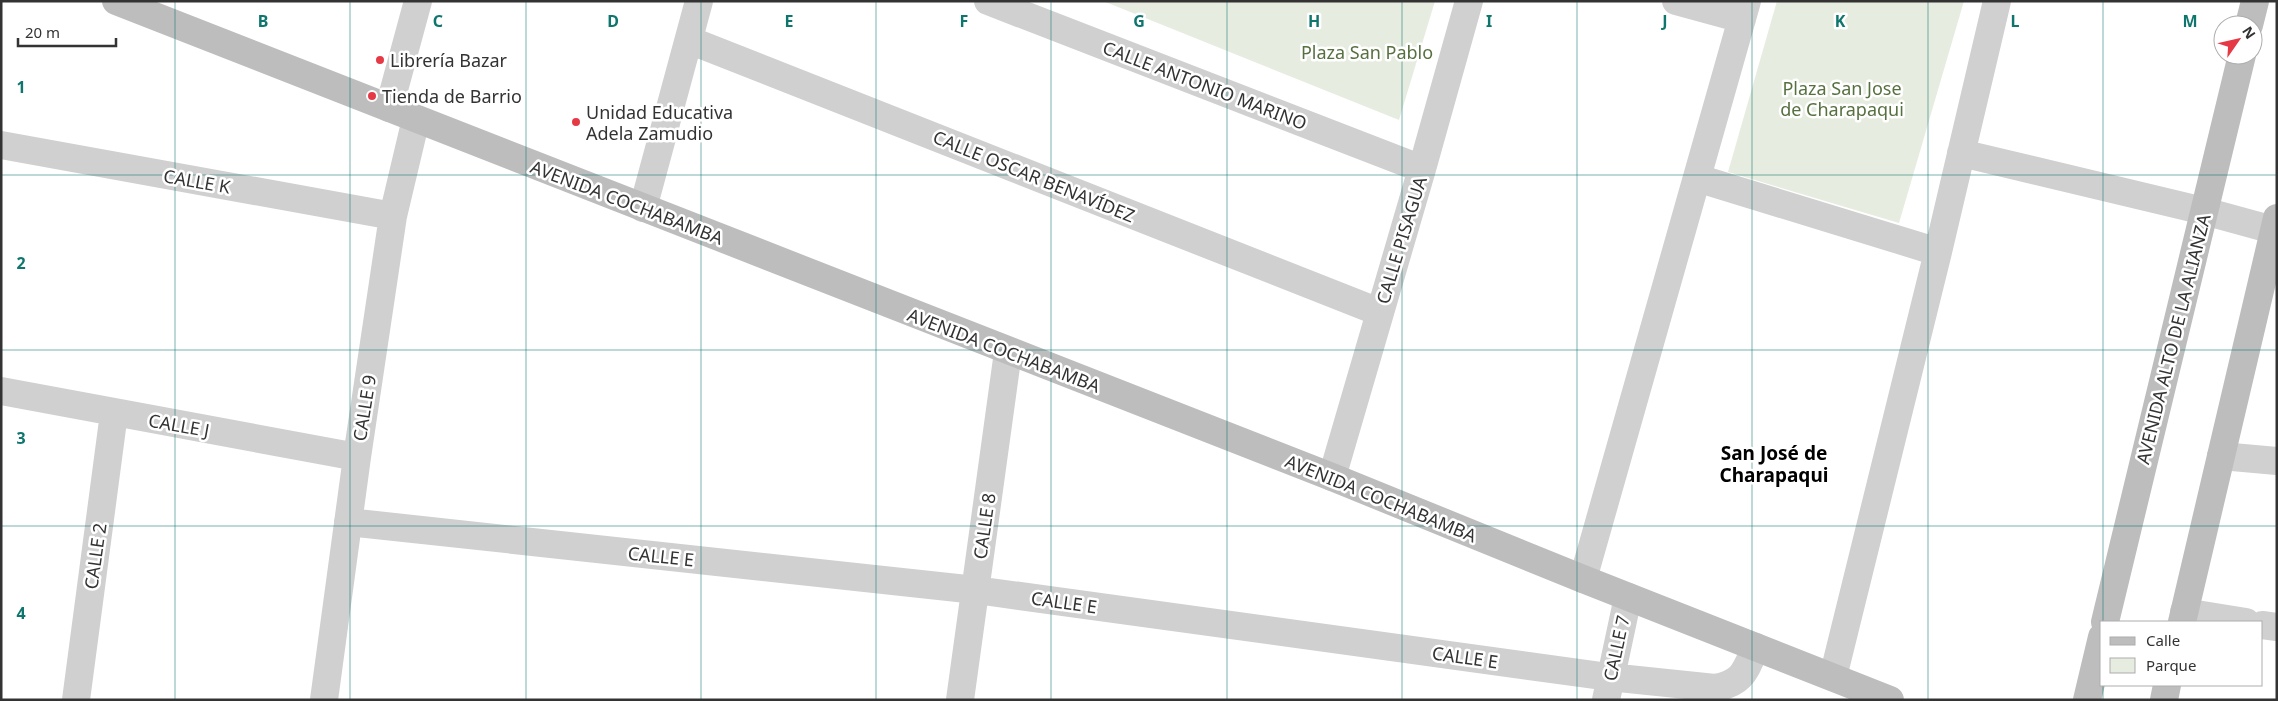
<svg xmlns="http://www.w3.org/2000/svg" width="2278" height="701" font-family="'Noto Sans',sans-serif">
  <style>
    .green { fill: #e6ecdf }
    .lines { fill: none; stroke-linecap: round; stroke-linejoin: round }
    .street { stroke: #d0d0d0; stroke-width: 28 }
    .secondary { stroke: #bdbdbd; stroke-width: 28 }
    .grid { fill: none; stroke: #0f766e; stroke-width: 1; stroke-opacity: 0.55 }
    .poi-dot { fill: #e63946; stroke: #fff; stroke-width: 2 }
    .labels { text-anchor: middle; dominant-baseline: central; stroke-width: 5; stroke-linejoin: round; paint-order: stroke }
    .park-label { font-size: 18px; fill: #56703f; stroke: #fff }
    .poi-label { font-size: 18px; fill: #333; stroke: #fff; text-anchor: start }
    .street-label { font-size: 18px; fill: #333; stroke: #fff }
    .neighbourhood-label { font-size: 19px; font-weight: bold; fill: #000; stroke: #fff }
    .grid-label { font-size: 16px; text-anchor: middle; font-weight: bold; fill: #0f766e; stroke: #fff; stroke-width: 5; stroke-linejoin: round; paint-order: stroke }
  </style>
  <rect width="100%" height="100%" fill="#fff"/>
  <path class="green" d="M1103,1h332l-36,119z
    M1777,1h187l-65,222 -171,-51z"/>
  <g class="lines">
    <path class="street" d="M988,1l434,168
      M1676,1l66,18
      M689,40l690,272
      M389,108l29,-107
      M1,145l392,71
      M1961,153l243,58 73,20
      M1697,178l241,74
      M643,208l56,-207
      M1,391l356,66
      M2221,456l56,5
      M1332,477l90,-308 47,-168
      M348,522l628,68 633,87 106,11c28,-5 30,-17 41,-41
      M1583,579l164,-578
      M2184,612l62,10
      M2262,625l15,2
      M1833,677l105,-425 59,-251
      M76,700l38,-287
      M324,700l33,-243 36,-241 23,-97
      M960,700l48,-348
      M1606,700l22,-103"/>
    <path class="secondary" d="M116,1l1216,476 251,102 307,121
      M2249,25l6,-24
      M2105,622l137,-567
      M2182,622l95,-404
      M2087,700l15,-63
      M2164,700l3,-15"/>
  </g>
  <path class="grid" d="M175,1v699M350,1v699M526,1v699M701,1v699M876,1v699M1051,1v699M1227,1v699M1402,1v699M1577,1v699M1752,1v699M1928,1v699M2103,1v621M1,175h2276M1,350h2276M1,526h2276M2103,685v15"/>
  <g class="poi-dot">
    <circle cx="380" cy="60" r="5"/>
    <circle cx="372" cy="96" r="5"/>
    <circle cx="576" cy="122" r="5"/>
  </g>
  <g class="labels">
    <g class="park-label">
      <text x="1367" y="52">Plaza San Pablo</text>
      <text x="1842" y="88">Plaza San Jose<tspan x="1842" dy="21">de Charapaqui</tspan></text>
    </g>
    <g class="poi-label">
      <text x="390" y="60">Librería Bazar</text>
      <text x="382" y="96">Tienda de Barrio</text>
      <text x="586" y="112">Unidad Educativa<tspan x="586" dy="21">Adela Zamudio</tspan></text>
    </g>
    <g class="street-label">
      <text transform="translate(1205 85) rotate(21)">CALLE ANTONIO MARINO</text>
      <text transform="translate(1034 176) rotate(22)">CALLE OSCAR BENAVÍDEZ</text>
      <text transform="translate(197 181) rotate(10)">CALLE K</text>
      <text transform="translate(627 202) rotate(21)">AVENIDA COCHABAMBA</text>
      <text transform="translate(1401 240) rotate(-73)">CALLE PISAGUA</text>
      <text transform="translate(2173 339) rotate(-76)">AVENIDA ALTO DE LA ALIANZA</text>
      <text transform="translate(1004 350) rotate(21)">AVENIDA COCHABAMBA</text>
      <text transform="translate(364 408) rotate(-81)">CALLE 9</text>
      <text transform="translate(179 425) rotate(10)">CALLE J</text>
      <text transform="translate(1381 498) rotate(22)">AVENIDA COCHABAMBA</text>
      <text transform="translate(984 526) rotate(-82)">CALLE 8</text>
      <text transform="translate(95 556) rotate(-82)">CALLE 2</text>
      <text transform="translate(661 556) rotate(6)">CALLE E</text>
      <text transform="translate(1064 602) rotate(8)">CALLE E</text>
      <text transform="translate(1616 648) rotate(-78)">CALLE 7</text>
      <text transform="translate(1465 657) rotate(8)">CALLE E</text>
    </g>
    <g class="neighbourhood-label">
      <text x="1774" y="453">San José de<tspan x="1774" dy="22">Charapaqui</tspan></text>
    </g>
  </g>
  <g class="grid-label">
    <text x="263" y="27">B</text>
    <text x="438" y="27">C</text>
    <text x="613" y="27">D</text>
    <text x="789" y="27">E</text>
    <text x="964" y="27">F</text>
    <text x="1139" y="27">G</text>
    <text x="1314" y="27">H</text>
    <text x="1489" y="27">I</text>
    <text x="1665" y="27">J</text>
    <text x="1840" y="27">K</text>
    <text x="2015" y="27">L</text>
    <text x="2190" y="27">M</text>
    <text x="21" y="93">1</text>
    <text x="21" y="269">2</text>
    <text x="21" y="444">3</text>
    <text x="21" y="619">4</text>
  </g>
  <rect width="2278" height="701" fill="none" stroke="#333333" stroke-width="5"/>
  <rect x="2100" y="621" width="162" height="65" fill="#ffffff" stroke="#adadad"/>
  <rect x="2110" y="637" width="25" height="8" fill="#bdbdbd" stroke="#adadad"/>
  <text x="2146" y="646" font-size="15" fill="#333333">Calle</text>
  <rect x="2110" y="658" width="25" height="15" fill="#e6ecdf" stroke="#adadad"/>
  <text x="2146" y="671" font-size="15" fill="#333333">Parque</text>
  <g transform="translate(2238 40) rotate(56)"><circle r="24" fill="#ffffff" stroke="#adadad"/>
  <path d="M0-4L9 19L0 12L-9 19Z" fill="#e63946"/>
  <text y="-8" font-size="14" font-weight="bold" text-anchor="middle" fill="#333333">N</text>
  </g>
  <path d="M18 38v8h98v-8" fill="none" stroke="#333333" stroke-width="2.5"/>
  <text x="25" y="38" font-size="15" fill="#333333" stroke="#ffffff" stroke-width="4" paint-order="stroke">20 m</text>
</svg>
